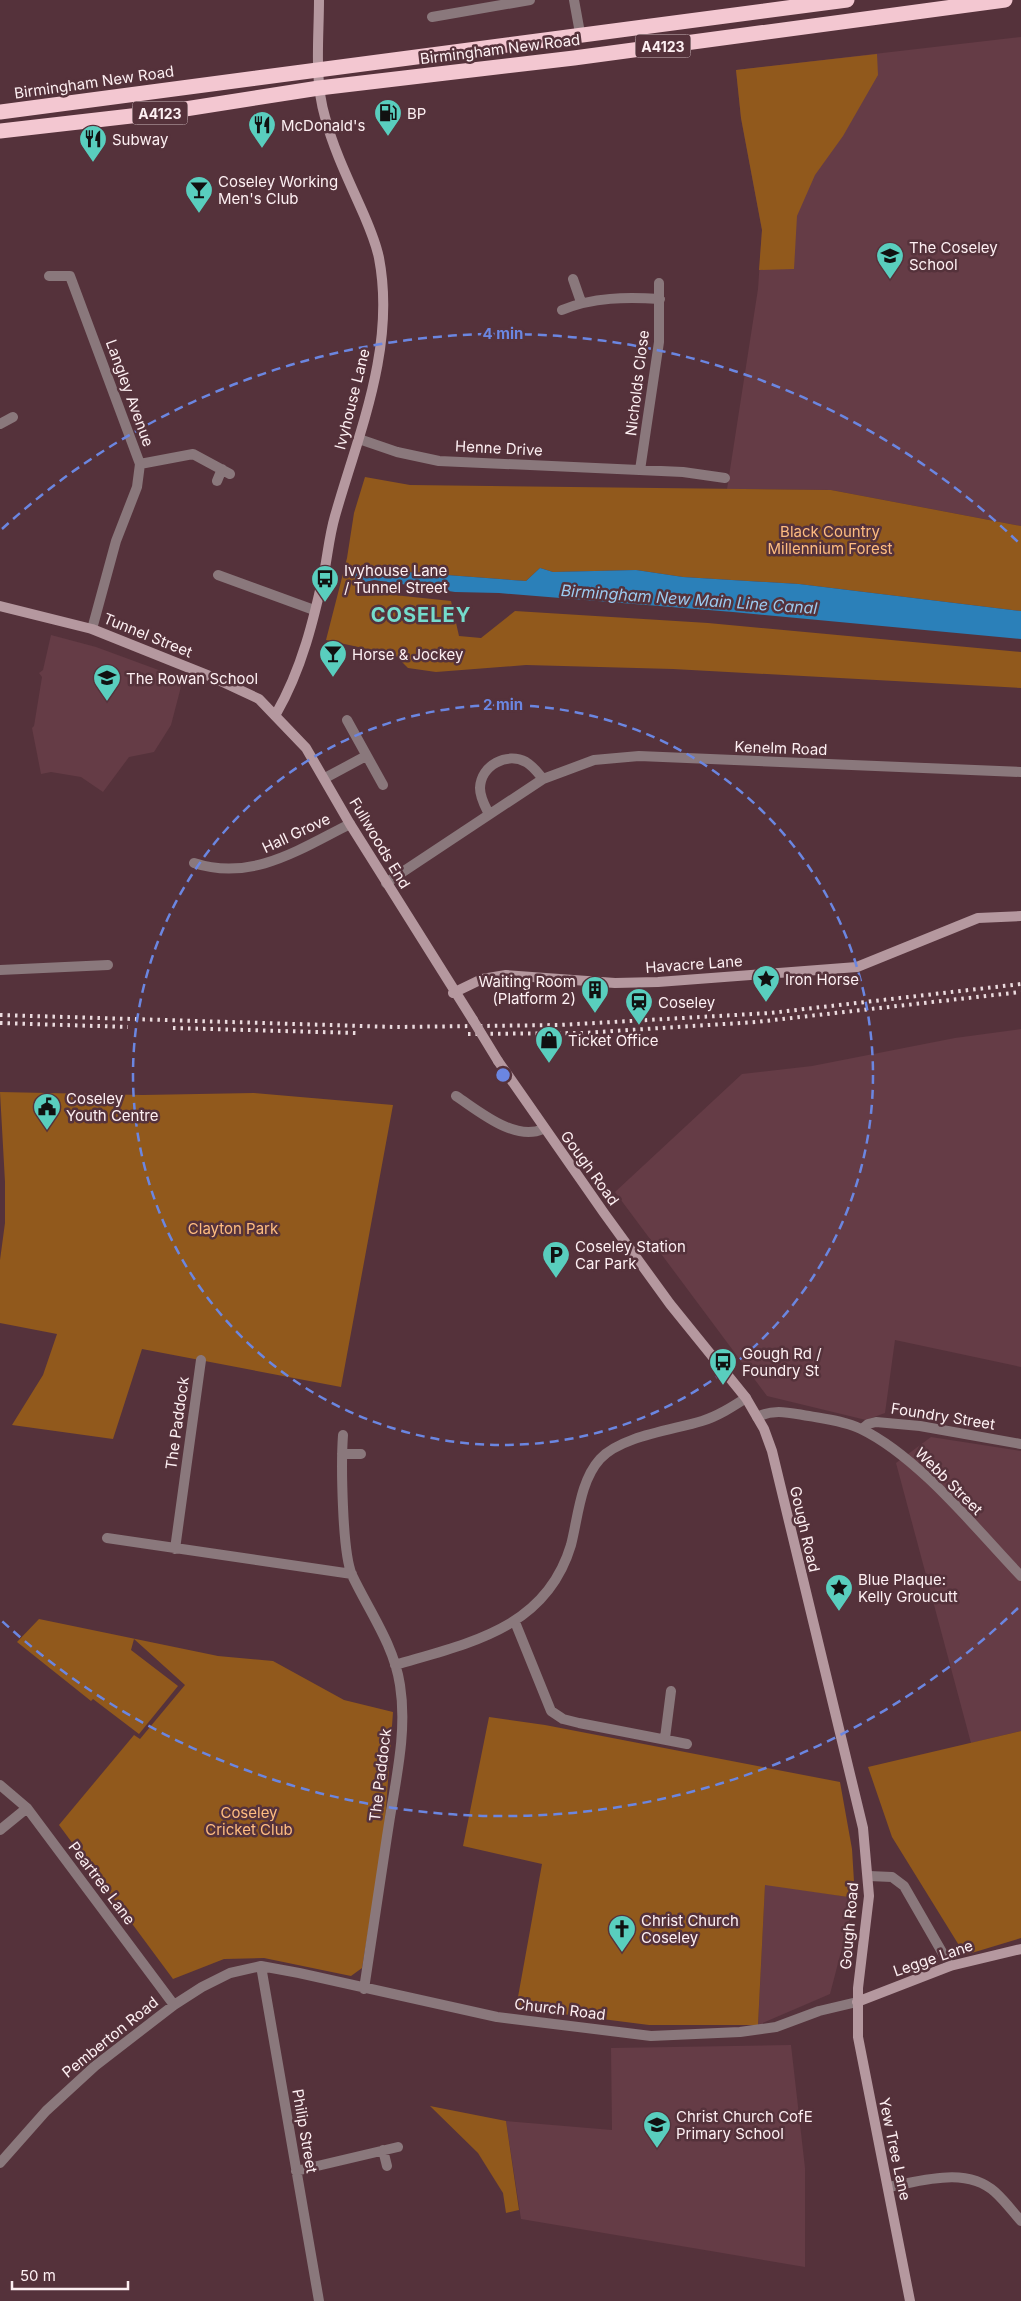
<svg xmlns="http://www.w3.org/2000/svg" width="1021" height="2301" font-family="Inter,sans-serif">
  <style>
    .built { fill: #653c46 }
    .green { fill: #91591c }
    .water { fill: #2b80b9 }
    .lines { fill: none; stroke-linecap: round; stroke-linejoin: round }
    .street { stroke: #8a787c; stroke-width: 10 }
    .secondary { stroke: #b5989f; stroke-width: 10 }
    .highway { stroke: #f3c7d1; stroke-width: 15 }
    .rail { stroke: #ebdbde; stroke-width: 4; stroke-dasharray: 2.5 5; stroke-linecap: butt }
    .secondary-bridge { stroke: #b5989f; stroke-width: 10 }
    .ring { fill: none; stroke: #6b86e1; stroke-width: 2.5; stroke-dasharray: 9 6 }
    .labels { text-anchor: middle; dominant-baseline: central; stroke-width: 5; stroke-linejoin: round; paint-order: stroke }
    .shield { fill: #55323b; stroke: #cbb6bb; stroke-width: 1 }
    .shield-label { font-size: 14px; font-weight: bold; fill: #fdeff2 }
    .street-label { font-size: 15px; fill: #fdeff2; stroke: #55323b }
    .poi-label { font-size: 15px; fill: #fdeff2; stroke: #55323b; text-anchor: start }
    .park-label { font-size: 15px; fill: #febc80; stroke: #55323b }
    .water-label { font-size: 16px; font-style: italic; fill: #9ccaef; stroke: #55323b }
    .district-label { font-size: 20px; font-weight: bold; letter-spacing: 1px; fill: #74dccd; stroke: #55323b }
    .centre { fill: #6b86e1; stroke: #55323b; stroke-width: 2.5 }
    .ring-label { font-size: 15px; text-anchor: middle; font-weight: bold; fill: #6b86e1; stroke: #55323b; stroke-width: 5; stroke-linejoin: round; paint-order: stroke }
  </style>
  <rect width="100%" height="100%" fill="#55323b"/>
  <path class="built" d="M1021,37v489l-190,-36 -104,-1 31,-200 4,-59 -21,-112 -5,-48z
    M51,635l45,12 87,32 -12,46 -17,27 -25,5 -26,35 -22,-15 -30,-5 -10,2 -9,-46 2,-2 8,-49 -3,-4 4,-3z
    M1021,1029v338l-126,-27 -10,73 -19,7 -99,-24 -152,-204 127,-118 70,-8 143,-28z
    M931,1437l90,14v280l-50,12 -75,-280z
    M765,1884l90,14 -25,96 -72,31z
    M791,2045l14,123v99l-284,-48 -15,-98 106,9 -1,-82z"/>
  <path class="green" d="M877,54l1,21 -35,61 -28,39 -18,41 -3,53 -35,1 3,-40 -21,-112 -5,-48z
    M365,477l45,8 421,5 190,36v85l-222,-27 -116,-7 -47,-7 -83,2 -13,-4 -14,13 -133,-10 -13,-3 -25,2 2,6v20l37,-1 57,6 8,35 22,2 34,-27 193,12 313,29v36l-348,-19 -147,-4 -90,7 -28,-4 -13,-13 -69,-15 21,-82 7,-45z
    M0,1092l142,3 112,-2 139,12 -52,282 -199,-38 -29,90 -101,-14 31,-50 14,-41 -57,-11v-63l5,-37v-41z
    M39,1619l179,37 55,5 71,39 49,12 -9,124 -22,132 -11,8 -87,-18 -40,1 -51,20 -114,-154 75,-90 6,4 45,-54 -51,-46 -3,11 47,36 -39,48 -46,-35 -2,2 -74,-59z
    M489,1717l56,8 295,57 12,67 3,49 -90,-13 -7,140h-109l-133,-17 26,-144 -79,-18z
    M1021,1731v207l-56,17 -73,-118 -24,-70z
    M430,2106l76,15 13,89 -13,3 -3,-20 -25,-40z"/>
  <path class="water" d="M380,568l13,3 133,10 14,-13 13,4 83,-2 47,7 116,7 222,27v28l-288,-27 -234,-19 -44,-1 -81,-12 -18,4 -2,-14z"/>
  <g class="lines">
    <path class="street" d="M574,0l6,33
      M432,17l98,-17
      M49,276h21l70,188 -3,23 -21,54 -24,88
      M573,279l8,23
      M562,310c31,-13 65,-13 98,-11
      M0,424l13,-7
      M359,439l38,13 42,9 244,11 42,6
      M140,464l53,-10 37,20
      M640,470l19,-128v-59
      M217,481l5,-12
      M218,575l96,35
      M347,720l36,65
      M325,778l41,-22
      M489,814c-4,-8 -9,-16 -9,-26 1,-23 27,-36 46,-26 7,4 12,11 17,17
      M194,863c58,19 106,-14 156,-39
      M386,883l157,-104 51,-19 45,-4 382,16
      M0,970l108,-5
      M456,1096c23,15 59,46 87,33
      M757,1417c18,-9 33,-4 52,-1 17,3 36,5 52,13 58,28 115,100 160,147
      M862,1429l6,-5 8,-2 44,4 101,18
      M343,1435c-2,28 -1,117 9,140 17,36 42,70 48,110 7,44 -3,89 -10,132 -9,57 -17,114 -26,172
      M342,1454h19
      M107,1538l245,36
      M175,1549l26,-189
      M515,1622l36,89 12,8 16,4 108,21
      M395,1665c74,-22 151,-36 176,-120 7,-27 9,-64 29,-86 21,-23 73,-29 102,-38 16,-5 30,-14 44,-23
      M665,1738l6,-47
      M0,1785l27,23 147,197
      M0,1830l27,-22
      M869,1876l23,1 12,9 46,80
      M261,1966l58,335
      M383,2150l4,16
      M0,2163l46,-52 49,-45 79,-61 28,-18 28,-14 31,-7 38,7 198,44 154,19 89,-4 36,-5 43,-16 38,-9
      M296,2171l102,-24
      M888,2187c34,-6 78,-21 107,5 10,9 18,20 26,29"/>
    <path class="secondary" d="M0,606l92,23 120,48 47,22 47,49 44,76 123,196
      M276,714c26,-45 38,-95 49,-146 3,-17 5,-35 10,-52 24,-84 61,-169 44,-258 -3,-15 -9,-29 -15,-43 -14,-32 -30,-64 -39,-98 -11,-37 -6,-79 -6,-117
      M453,993l29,-14 24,-4 109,8 43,-1 199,-15 121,-49 43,-2
      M498,1061l106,152 66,91 76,94 18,31 8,22 91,377 6,68 -11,92v49l52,264
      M857,2002l93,-36 71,-17"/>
    <path class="highway" d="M0,112c282,-38 564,-77 847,-112
      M0,131l166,-19 153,-24 255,-30 431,-58"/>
    <path class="rail" d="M0,1015l395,12 165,-2 210,-12 251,-29
      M0,1023l128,4
      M173,1028l183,5
      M468,1034l114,-1 174,-11 265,-30"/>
    <path class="secondary-bridge" d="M473,1020l25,41"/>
  </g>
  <g class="ring">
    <circle cx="503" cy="1075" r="370"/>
    <path d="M1018 1608A741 741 0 0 1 2 1621M2 529A741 741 0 0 1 1018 542"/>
  </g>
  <defs>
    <symbol id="fuel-pin" viewBox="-11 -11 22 30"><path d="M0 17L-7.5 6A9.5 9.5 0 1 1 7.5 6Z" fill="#59cebe" stroke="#55323b"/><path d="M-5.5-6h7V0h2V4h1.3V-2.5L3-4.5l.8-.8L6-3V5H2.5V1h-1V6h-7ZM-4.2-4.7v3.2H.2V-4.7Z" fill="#111"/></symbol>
    <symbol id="restaurant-pin" viewBox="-11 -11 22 30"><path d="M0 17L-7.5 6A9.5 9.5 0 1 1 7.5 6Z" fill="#59cebe" stroke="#55323b"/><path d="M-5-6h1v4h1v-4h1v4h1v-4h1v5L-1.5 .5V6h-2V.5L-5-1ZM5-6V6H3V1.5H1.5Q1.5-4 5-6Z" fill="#111"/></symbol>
    <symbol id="bar-pin" viewBox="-11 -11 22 30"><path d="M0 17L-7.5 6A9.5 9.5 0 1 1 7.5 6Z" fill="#59cebe" stroke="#55323b"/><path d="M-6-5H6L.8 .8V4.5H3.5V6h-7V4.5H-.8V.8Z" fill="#111"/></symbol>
    <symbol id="school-pin" viewBox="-11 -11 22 30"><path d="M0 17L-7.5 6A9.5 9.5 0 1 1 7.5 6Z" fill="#59cebe" stroke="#55323b"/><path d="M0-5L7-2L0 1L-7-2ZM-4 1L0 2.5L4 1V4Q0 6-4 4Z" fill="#111"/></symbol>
    <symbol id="bus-pin" viewBox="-11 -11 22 30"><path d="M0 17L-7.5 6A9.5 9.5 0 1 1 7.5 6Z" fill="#59cebe" stroke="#55323b"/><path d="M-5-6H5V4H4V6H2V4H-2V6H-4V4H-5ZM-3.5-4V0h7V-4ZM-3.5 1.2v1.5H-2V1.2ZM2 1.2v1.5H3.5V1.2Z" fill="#111"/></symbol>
    <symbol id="sight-pin" viewBox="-11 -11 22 30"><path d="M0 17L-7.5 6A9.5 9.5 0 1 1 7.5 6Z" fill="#59cebe" stroke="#55323b"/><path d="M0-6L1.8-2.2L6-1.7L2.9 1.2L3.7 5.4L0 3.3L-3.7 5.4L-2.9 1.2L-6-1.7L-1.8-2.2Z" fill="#111"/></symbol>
    <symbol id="building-pin" viewBox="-11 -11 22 30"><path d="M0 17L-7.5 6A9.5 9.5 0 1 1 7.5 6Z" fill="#59cebe" stroke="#55323b"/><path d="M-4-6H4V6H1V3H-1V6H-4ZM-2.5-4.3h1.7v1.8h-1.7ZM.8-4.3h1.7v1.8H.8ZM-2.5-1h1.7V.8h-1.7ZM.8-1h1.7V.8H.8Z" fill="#111"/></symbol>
    <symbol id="station-pin" viewBox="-11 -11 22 30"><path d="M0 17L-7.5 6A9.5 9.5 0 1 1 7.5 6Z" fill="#59cebe" stroke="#55323b"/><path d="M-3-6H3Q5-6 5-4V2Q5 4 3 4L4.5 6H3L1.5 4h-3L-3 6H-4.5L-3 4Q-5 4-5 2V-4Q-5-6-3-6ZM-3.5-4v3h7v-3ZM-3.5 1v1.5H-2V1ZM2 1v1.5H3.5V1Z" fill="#111"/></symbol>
    <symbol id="shop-pin" viewBox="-11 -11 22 30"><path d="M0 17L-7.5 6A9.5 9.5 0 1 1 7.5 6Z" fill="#59cebe" stroke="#55323b"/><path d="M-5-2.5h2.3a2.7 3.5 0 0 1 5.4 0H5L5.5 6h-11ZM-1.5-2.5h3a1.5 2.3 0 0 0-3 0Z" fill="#111"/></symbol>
    <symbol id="civic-pin" viewBox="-11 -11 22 30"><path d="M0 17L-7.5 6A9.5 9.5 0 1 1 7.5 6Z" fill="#59cebe" stroke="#55323b"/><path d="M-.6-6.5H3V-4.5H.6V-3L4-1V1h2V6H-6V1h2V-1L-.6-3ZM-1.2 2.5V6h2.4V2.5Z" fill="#111"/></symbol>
    <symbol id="parking-pin" viewBox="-11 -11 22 30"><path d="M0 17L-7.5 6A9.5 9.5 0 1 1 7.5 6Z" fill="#59cebe" stroke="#55323b"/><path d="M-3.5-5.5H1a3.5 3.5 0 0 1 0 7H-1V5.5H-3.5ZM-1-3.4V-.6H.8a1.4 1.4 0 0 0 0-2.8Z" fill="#111"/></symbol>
    <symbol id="church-pin" viewBox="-11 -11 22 30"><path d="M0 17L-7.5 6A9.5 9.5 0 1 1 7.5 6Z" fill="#59cebe" stroke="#55323b"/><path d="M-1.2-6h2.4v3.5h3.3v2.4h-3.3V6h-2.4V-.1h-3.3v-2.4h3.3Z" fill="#111"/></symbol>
  </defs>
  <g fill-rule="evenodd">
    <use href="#fuel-pin" x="372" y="97" width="32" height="43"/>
    <use href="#restaurant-pin" x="246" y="109" width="32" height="43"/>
    <use href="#restaurant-pin" x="77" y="123" width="32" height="43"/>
    <use href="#bar-pin" x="183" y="174" width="32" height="43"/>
    <use href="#school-pin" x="874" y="240" width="32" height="43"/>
    <use href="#bus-pin" x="309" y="563" width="32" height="43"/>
    <use href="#bar-pin" x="317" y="638" width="32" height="43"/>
    <use href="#school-pin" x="91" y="662" width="32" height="43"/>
    <use href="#sight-pin" x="750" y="963" width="32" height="43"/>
    <use href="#building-pin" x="579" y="974" width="32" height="43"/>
    <use href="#station-pin" x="623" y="986" width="32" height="43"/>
    <use href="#shop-pin" x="533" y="1024" width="32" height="43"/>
    <use href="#civic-pin" x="31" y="1091" width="32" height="43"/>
    <use href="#parking-pin" x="540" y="1239" width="32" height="43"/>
    <use href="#bus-pin" x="707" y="1346" width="32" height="43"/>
    <use href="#sight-pin" x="823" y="1572" width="32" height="43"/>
    <use href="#church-pin" x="606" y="1913" width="32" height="43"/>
    <use href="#school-pin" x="641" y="2109" width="32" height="43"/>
  </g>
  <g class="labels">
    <g class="shield">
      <rect x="635.5" y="34.5" width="55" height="23" rx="4"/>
      <rect x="132.5" y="101.5" width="55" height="23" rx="4"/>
    </g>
    <g class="shield-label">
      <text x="663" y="46">A4123</text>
      <text x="160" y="113">A4123</text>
    </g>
    <g class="street-label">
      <text transform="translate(500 49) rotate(-7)">Birmingham New Road</text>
      <text transform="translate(94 82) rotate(-8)">Birmingham New Road</text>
      <text transform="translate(637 383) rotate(-83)">Nicholds Close</text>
      <text transform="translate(130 393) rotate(70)">Langley Avenue</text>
      <text transform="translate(352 399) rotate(-76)">Ivyhouse Lane</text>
      <text transform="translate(499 448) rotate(3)">Henne Drive</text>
      <text transform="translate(148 635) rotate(22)">Tunnel Street</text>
      <text transform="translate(781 748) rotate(2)">Kenelm Road</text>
      <text transform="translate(296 833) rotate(-25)">Hall Grove</text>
      <text transform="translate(380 843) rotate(59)">Fullwoods End</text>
      <text transform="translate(694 964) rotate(-4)">Havacre Lane</text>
      <text transform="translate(590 1168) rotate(54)">Gough Road</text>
      <text transform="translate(943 1416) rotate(9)">Foundry Street</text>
      <text transform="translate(177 1423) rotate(-82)">The Paddock</text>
      <text transform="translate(949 1481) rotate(45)">Webb Street</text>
      <text transform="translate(805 1529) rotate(77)">Gough Road</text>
      <text transform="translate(380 1775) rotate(-83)">The Paddock</text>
      <text transform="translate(102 1883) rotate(53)">Peartree Lane</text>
      <text transform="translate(849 1926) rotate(-85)">Gough Road</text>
      <text transform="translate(933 1958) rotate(-19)">Legge Lane</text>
      <text transform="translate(560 2009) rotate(7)">Church Road</text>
      <text transform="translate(110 2037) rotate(-39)">Pemberton Road</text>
      <text transform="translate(305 2131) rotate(80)">Philip Street</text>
      <text transform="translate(895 2149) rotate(78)">Yew Tree Lane</text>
    </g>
    <g class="poi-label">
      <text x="407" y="113">BP</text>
      <text x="281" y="125">McDonald's</text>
      <text x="112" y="139">Subway</text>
      <text x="218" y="181">Coseley Working<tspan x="218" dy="17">Men's Club</tspan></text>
      <text x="909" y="247">The Coseley<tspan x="909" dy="17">School</tspan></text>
      <text x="344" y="570">Ivyhouse Lane<tspan x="344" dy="17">/ Tunnel Street</tspan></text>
      <text x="352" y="654">Horse &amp; Jockey</text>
      <text x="126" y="678">The Rowan School</text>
      <text x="785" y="979">Iron Horse</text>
      <text x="576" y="981" text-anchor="end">Waiting Room<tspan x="576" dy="17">(Platform 2)</tspan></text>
      <text x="658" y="1002">Coseley</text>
      <text x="568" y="1040">Ticket Office</text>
      <text x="66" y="1098">Coseley<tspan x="66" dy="17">Youth Centre</tspan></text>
      <text x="575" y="1246">Coseley Station<tspan x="575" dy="17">Car Park</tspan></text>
      <text x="742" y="1353">Gough Rd /<tspan x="742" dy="17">Foundry St</tspan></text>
      <text x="858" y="1579">Blue Plaque:<tspan x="858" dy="17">Kelly Groucutt</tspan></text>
      <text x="641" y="1920">Christ Church<tspan x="641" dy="17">Coseley</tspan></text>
      <text x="676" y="2116">Christ Church CofE<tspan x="676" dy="17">Primary School</tspan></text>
    </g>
    <g class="park-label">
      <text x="830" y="531">Black Country<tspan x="830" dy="17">Millennium Forest</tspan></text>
      <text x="233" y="1228">Clayton Park</text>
      <text x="249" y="1812">Coseley<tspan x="249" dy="17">Cricket Club</tspan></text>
    </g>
    <g class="water-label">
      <text transform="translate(689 599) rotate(4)">Birmingham New Main Line Canal</text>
    </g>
    <g class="district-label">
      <text x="421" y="615">COSELEY</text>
    </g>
  </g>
  <circle cx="503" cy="1075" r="8" class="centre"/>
  <g class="ring-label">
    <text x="503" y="339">4 min</text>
    <text x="503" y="710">2 min</text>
  </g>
  <path d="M12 2281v8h116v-8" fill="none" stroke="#fdeff2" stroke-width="2.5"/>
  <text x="20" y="2281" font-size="15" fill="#fdeff2" stroke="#55323b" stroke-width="4" paint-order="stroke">50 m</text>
</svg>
